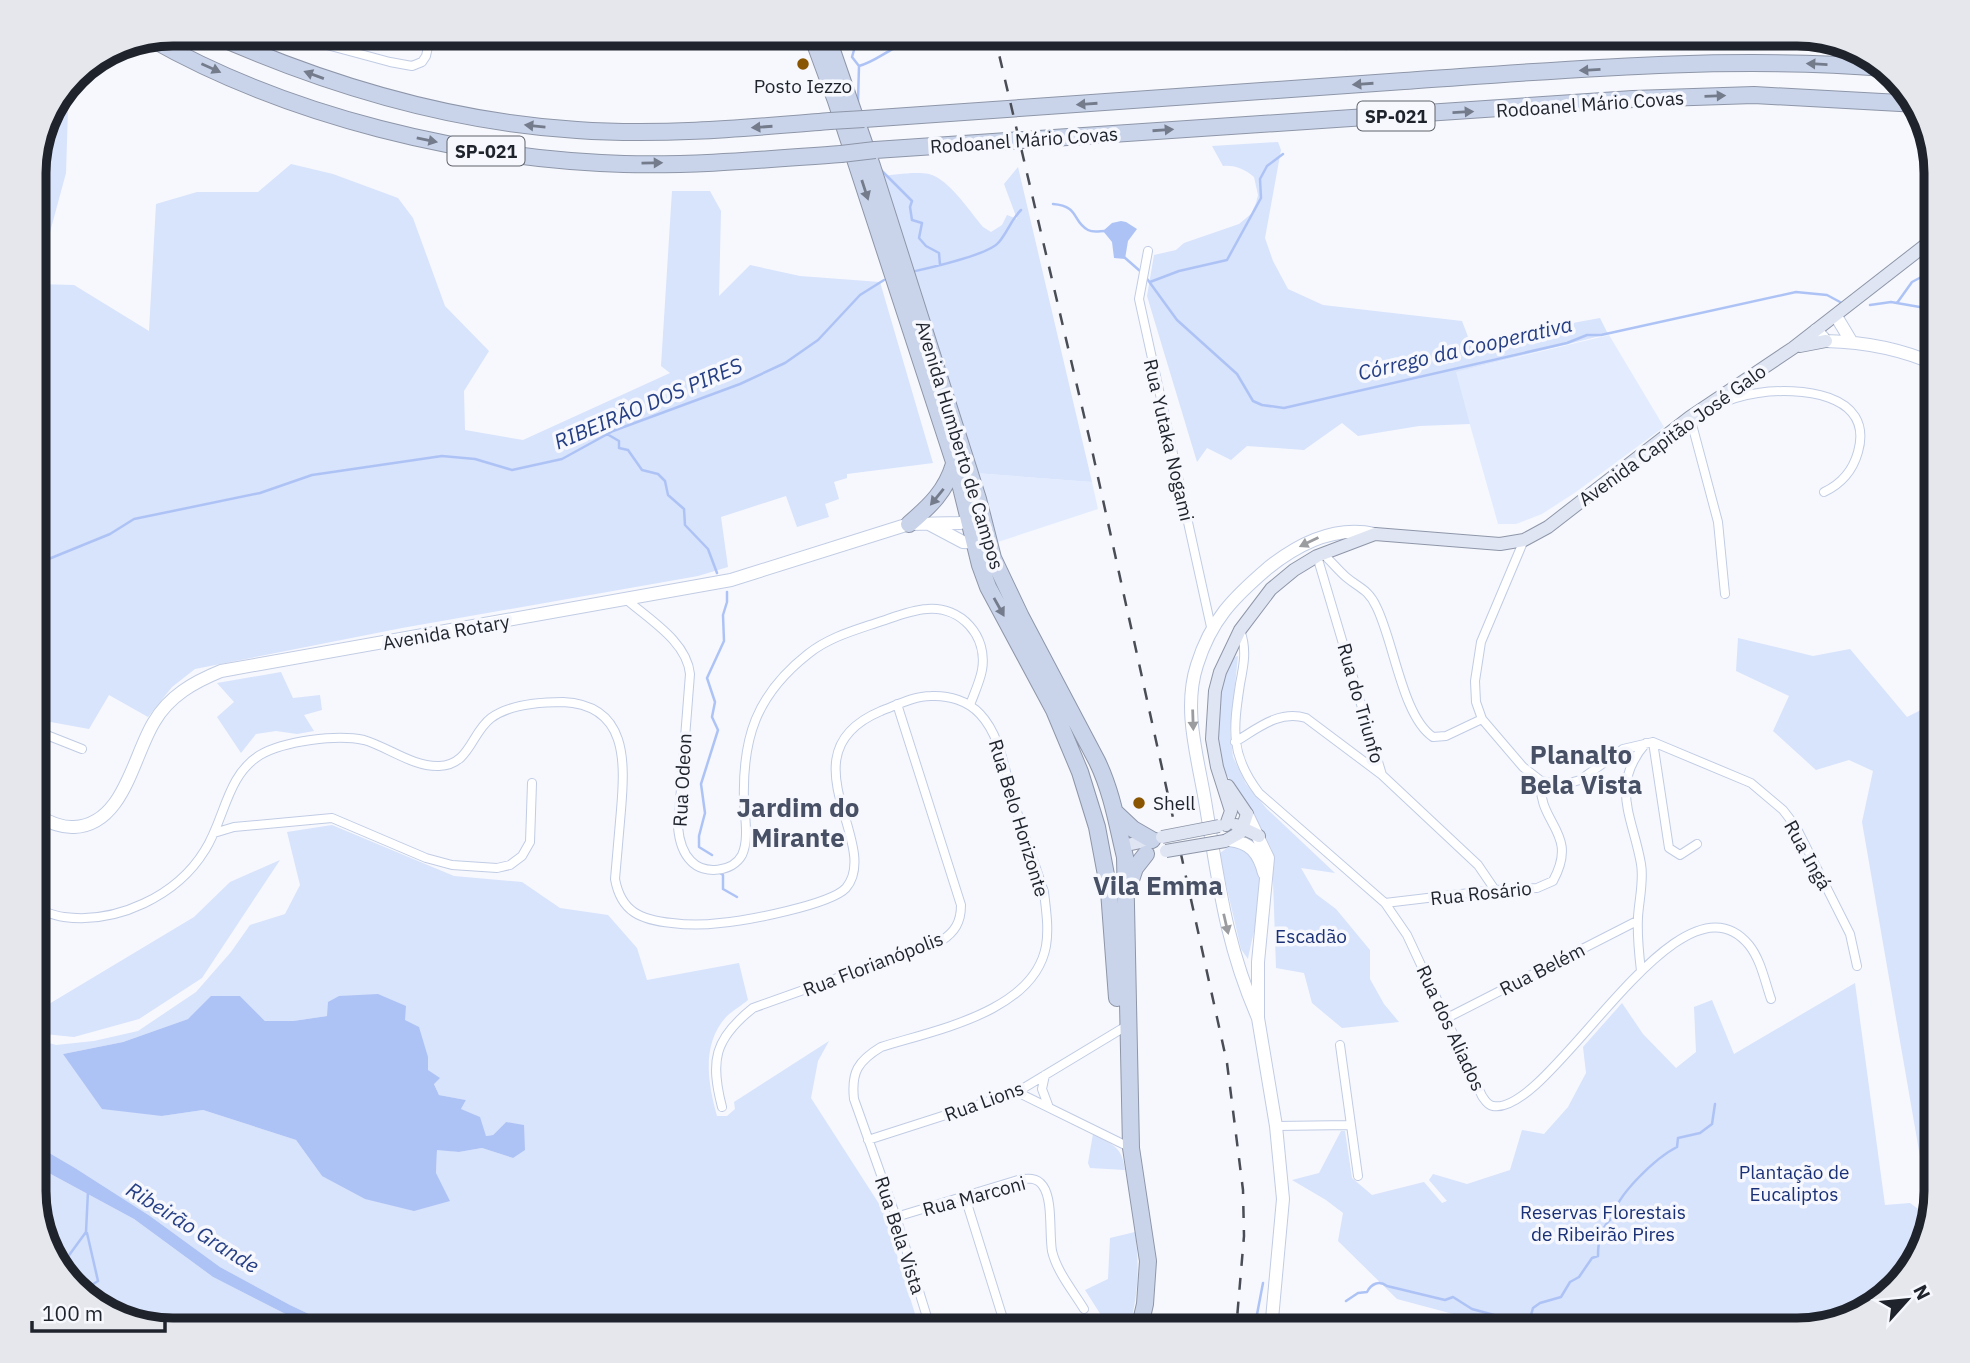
<svg xmlns="http://www.w3.org/2000/svg" width="1970" height="1363" font-family="'IBM Plex Sans',sans-serif">
  <style>
    .built { fill: #e3ecff }
    .green { fill: #d8e3fc; fill-rule: evenodd }
    .water { fill: #aec3f5 }
    .lines { fill: none; stroke-linecap: round; stroke-linejoin: round }
    .stream { stroke: #aec3f5; stroke-width: 2.5 }
    .street-casing { stroke: #c1cce4; stroke-width: 10 }
    .secondary-casing { stroke: #c1cce4; stroke-width: 14 }
    .primary-casing { stroke: #8e96a8; stroke-width: 14 }
    .highway-casing { stroke: #8e96a8; stroke-width: 18 }
    .street { stroke: #fff; stroke-width: 8 }
    .secondary { stroke: #fff; stroke-width: 12 }
    .primary { stroke: #dfe5f3; stroke-width: 12 }
    .highway { stroke: #c9d4eb; stroke-width: 16 }
    .rail { stroke: #4a4d55; stroke-width: 2.5; stroke-dasharray: 12 12; stroke-linecap: butt }
    .primary-bridge-casing { stroke: #8e96a8; stroke-width: 14; stroke-linecap: butt }
    .highway-bridge-casing { stroke: #8e96a8; stroke-width: 18; stroke-linecap: butt }
    .primary-bridge { stroke: #dfe5f3; stroke-width: 12 }
    .highway-bridge { stroke: #c9d4eb; stroke-width: 16 }
    .oneway { fill: #747c8c }
    .oneway2 { fill: #9a9ca0 }
    .poi-dot { fill: #895501; stroke: #f6f8fd; stroke-width: 2.5 }
    .labels { text-anchor: middle; dominant-baseline: central; stroke-width: 7; stroke-linejoin: round; paint-order: stroke }
    .shield { fill: #f6f8fd; stroke: #60636b; stroke-width: 2 }
    .shield-label { font-size: 18px; font-weight: bold; fill: #1f232c }
    .poi-label { font-size: 19px; fill: #1f232c; stroke: #f6f8fd }
    .street-label { font-size: 19px; fill: #1f232c; stroke: #f6f8fd }
    .park-label { font-size: 19px; fill: #1b3177; stroke: #f6f8fd }
    .water-label { font-size: 21px; font-style: italic; fill: #253e84; stroke: #f6f8fd }
    .district-label { font-size: 26px; font-weight: bold; fill: #475064; stroke: #f6f8fd }
    .rim { fill: none; stroke: #1f232c; stroke-width: 9 }
  </style>
  <rect width="100%" height="100%" fill="#f6f8fd"/>
  <path class="built" d="M1609,335l55,92 -88,65 -34,22 -26,10h-18l-43,-152z
    M975,473l117,9 6,27 -103,34z"/>
  <path class="green" d="M54,104l14,5 -2,64 -30,111 38,1 75,46 7,-127 41,-12h61l33,-28 42,10 65,24 15,20 32,88 44,45 -25,40 1,39 58,10 147,-67 -9,-7 11,-175h38l11,20 -2,85 31,-31 50,11 80,6 53,181 -86,11v4l-13,4 5,17 -14,5 4,13 -32,10 -11,-31 -65,21 7,50 -30,9 -296,52 -207,41 -23,18 -24,30 -39,-22 -20,34 -55,-10v-555l10,-45z
    M1278,142l3,8 -16,88 8,23 15,28 35,16 139,16 8,21 130,-24 8,16 -152,38 14,52 -51,2 -61,10 -16,-13 -38,27 -57,-4 -16,14 -24,-12 -10,14 -50,-166 7,-41 22,-5 8,-7 55,-19 12,-10 5,-11 2,-8 -4,-18c-10,-8 -18,-12 -31,-11l-11,-20z
    M1018,167l74,315 -117,-9 -95,-297c15,-1 34,-5 49,-2 20,5 41,38 54,53l8,5 11,-7 5,-10 10,4 -13,-35z
    M1738,638l75,18 37,-7 57,68 30,-15v464l-15,2 -60,-346 11,-51 -24,-11 -33,10 -43,-39 16,-35 -53,-25z
    M1238,656l-8,76 3,25 13,27 21,25 68,64 -34,-5 15,26 20,15 34,41v29l14,25 15,18 -57,6 -30,-25 -8,-30 -28,-5 -4,-118 -12,-24 -36,-55 -9,-33 7,-62 9,-18z
    M281,672l12,26 27,-3 2,15 -18,5 10,16 -17,3 -21,-3 -20,3 -15,19 -24,-36 17,-15 -17,-19z
    M332,825l122,51 68,6 38,26 48,7 29,33 10,32 92,-17 9,37c-7,6 -16,11 -22,17 -25,28 -18,67 -9,99h10l8,-7 -1,-7 95,-61 -11,20 -7,37 72,112 37,120h-577l-53,-25 -70,-38 -70,-51 -75,-48 -41,-24v-105l22,6 38,-4 44,-10 58,-39 35,-40 19,-27 35,-11 15,-29 -13,-53zM240,996l25,25h28l34,-5 101,41v13l11,25 27,5 -5,9 25,27 7,-1 13,-13 7,36 -31,-10 -23,4 -22,-3 -1,24 -114,3 -26,-36 -93,-30 -41,6 -99,-62 60,-12 65,-23z
    M1228,847h12c9,8 17,15 20,27 5,19 -8,64 -12,85l-7,-10 -22,-95z
    M280,860l-78,118 -63,41 -65,18 -30,-3 -10,-4v-87l12,9 3,52 145,-87 36,-35z
    M1855,983l30,222 25,-2 19,14 -16,51 -54,47 -61,15h-285l-116,-31 -59,-58 5,-28 -17,-13 -34,-20 27,-7 22,-42h4l7,47 20,17 52,-13 18,21 5,-2 -18,-21 4,-6 34,10 43,-14 12,-40 22,4 24,-27 18,-34 -3,-26 39,-44 21,31 33,34 20,-16 -2,-45 18,-7 22,54z
    M1093,1134c20,11 29,12 32,36l-35,-2 -2,-5z
    M34,1165l100,54 79,58 104,53h-35l-7,-6 -2,6h-100l-78,-24 -43,-46 -18,-61z
    M1135,1232c5,37 3,62 -6,98h-24l3,-4 -23,-36 23,-11 2,-41z"/>
  <path class="water" d="M1121,221l5,1 11,7 -9,12 -3,18 -11,-1 -2,-16 -9,-11 9,-8z
    M378,994l28,12 -1,14 14,7 9,30v13l12,8 -6,6 5,11 27,5 -5,9 19,8 6,19 7,-1 13,-13 18,3 1,25 -12,8 -31,-10 -23,4 -22,-2 -1,23 14,28 -36,10 -49,-12 -43,-23 -26,-36 -93,-30 -41,6 -60,-7 -39,-55 60,-12 65,-23 23,-23h29l25,25h28l34,-5 1,-14 11,-6z
    M34,1144l41,24 75,48 70,51 70,38 53,25h-26l-104,-53 -79,-58 -100,-54z"/>
  <g class="lines">
    <path class="stream" d="M848,33l6,17 -2,7 7,9 -1,36
      M1022,33l1,4
      M1346,33v16
      M859,66c15,-4 26,-14 40,-20 18,-7 38,3 56,2 13,-1 21,-8 33,-3
      M881,170l31,31 -2,6 2,13 10,3 -3,15 7,8 13,7 1,12
      M1053,204c27,2 19,18 35,26 5,3 12,1 17,1
      M1124,257l16,14
      M911,272c18,-4 78,-17 88,-30 9,-11 12,-22 22,-32
      M1145,276l32,44 60,54 16,27 9,4 22,3 283,-65 20,-8h14l195,-43 31,3 13,7
      M1150,282l29,-11 48,-11 34,-62 -1,-19 7,-13 16,-12
      M1897,303l15,-21 13,-7 12,-11
      M1870,305l21,-3 46,8
      M607,434l12,7v7l9,2 14,20 16,4 7,7 3,14 16,14 1,16 23,24 9,24
      M34,565l76,-31 24,-15 126,-26 52,-18 130,-19 33,3 37,11 50,-11 51,-28 127,-47 45,-21 33,-23 42,-45 24,-15
      M712,855l-13,-8v-11l6,-23 -4,-29 17,-54 -6,-13 3,-15 -8,-24 17,-37 -1,-26 4,-13v-10
      M720,873l3,2v14l14,8
      M87,1233l11,48 -8,5 9,11 -6,7
      M62,1271l5,-13 19,-26 2,-41
      M1346,1301l12,-8 9,-1c4,-8 12,-12 20,-6l58,14 8,-3 19,12 48,13 11,-7 2,-7 7,-5 21,-6 9,-15 9,-5 13,-19 6,-2c0,-16 3,-29 15,-39 3,-22 44,-60 64,-70l1,-9 22,-5 12,-9 3,-20
      M1521,1322l45,8
      M1254,1330l9,-47"/>
    <defs>
      <path id="street" d="M296,33l16,8 78,21 22,4 10,-4 4,-6 5,-23
        M774,33l42,14
        M1148,251l-9,48 72,328
        M1711,408c14,-7 31,-13 47,-15 39,-6 117,-1 100,59 -5,18 -17,32 -34,40
        M1690,417l28,105 7,72
        M1524,540l-43,102 -6,39 1,21 6,17 41,48 18,14 9,2 16,1 14,-4 43,-31 30,-7 98,41 32,27 13,17 54,107 7,32
        M1323,554c8,7 15,16 23,23 13,11 22,12 30,29 18,35 26,110 57,131l13,-1 36,-17
        M1317,556l65,219 96,90 17,25
        M627,600c23,20 60,42 63,74l-12,153c1,12 4,25 13,34 13,14 42,11 51,-6 7,-15 3,-37 2,-53 -2,-64 12,-107 64,-148 20,-16 44,-23 68,-31 16,-5 34,-13 51,-14 34,-3 61,27 55,61 -2,11 -8,24 -12,35
        M1240,630c7,19 4,34 0,54 -7,46 -10,71 19,109l126,110 22,32 75,161c3,4 5,9 11,10 58,11 185,-247 256,-161 12,15 16,37 22,54
        M34,730l48,19
        M1235,742c23,-14 44,-32 71,-24l76,57
        M1653,742l16,106 11,7 17,-11
        M214,833l20,-6 98,-9 94,40 26,7 45,3 13,-3 12,-9 8,-14 2,-59
        M1385,903l110,-13 42,-2 16,-7c27,-49 -16,-57 -12,-100
        M34,908c9,3 20,8 30,9 53,7 113,-21 141,-67 20,-31 21,-74 55,-95 24,-14 77,-21 104,-15 24,7 49,27 75,26 31,-1 32,-33 52,-48 19,-14 50,-16 72,-16 65,3 62,60 58,108 -2,23 -4,46 -6,69 6,33 26,41 57,44 15,2 32,2 48,0 25,-2 110,-18 126,-35 37,-44 -65,-135 35,-177 16,-6 33,-15 50,-15 18,-1 37,5 49,18 21,22 25,59 34,88 9,30 20,60 30,90 2,18 5,36 2,54 -12,66 -111,84 -165,101 -23,14 -30,25 -27,52l42,118 35,113
        M1641,971c-2,-17 -4,-36 -3,-54 1,-17 6,-36 3,-53 -8,-47 -32,-78 5,-121
        M1447,1018l190,-97
        M1340,1045l18,131
        M1045,1075l-3,14 6,16
        M1017,1092l114,56
        M722,1107c-12,-46 -8,-68 31,-99l188,-67c14,-9 20,-19 20,-36l-64,-201
        M1276,1126l74,-1
        M868,1140l149,-48 111,-67
        M965,1197l40,128
        M896,1217l122,-37c9,-2 19,-3 25,6 10,14 6,47 9,65 5,21 21,40 32,58"/>
      <path id="secondary" d="M1836,316l15,25
        M1816,330l10,11c38,1 76,8 111,24
        M929,524l34,18 20,1
        M1247,814l21,44 -10,104v56l18,108 7,73 -12,131
        M34,815c12,5 26,13 40,12 50,-2 59,-71 80,-105 15,-26 40,-40 67,-51l510,-91 178,-56 51,-1 18,-6
        M1229,840c21,2 30,13 35,33
        M1258,1018c-32,-73 -39,-133 -52,-211 -7,-46 -24,-96 -9,-142 14,-45 36,-67 71,-97 31,-25 67,-43 107,-34"/>
      <path id="primary" d="M1800,346l26,-5
        M1226,825l5,-14 -14,-44 -5,-28 3,-48 5,-19 20,-42 31,-41 23,-19 23,-14 58,-22 125,10 24,-4 24,-13 142,-110 103,-69 144,-112
        M1236,825l23,11
        M1225,841l16,-9 6,-18 -19,-28
        M1122,846l33,-7"/>
      <path id="highway" d="M210,33c116,52 239,89 367,97 84,6 169,-2 253,-9
        M811,33l25,68 121,370 23,94 8,22 66,123 26,62 17,55 12,64 8,107
        M826,33l46,133 106,333 15,59 28,59 76,144c15,31 20,63 28,96l6,291 17,113 -3,43 -6,26
        M150,38c139,79 315,121 474,126 72,2 145,-5 217,-10
        M864,119c180,-12 360,-25 540,-38 159,-11 322,-26 481,-13
        M875,150l758,-51 121,-4 164,9
        M909,524c21,-18 37,-33 45,-60
        M1116,813l17,16 19,11
        M1129,886l6,-18 11,-14"/>
    </defs>
    <use href="#street" class="street-casing"/>
    <use href="#secondary" class="secondary-casing"/>
    <use href="#primary" class="primary-casing"/>
    <use href="#highway" class="highway-casing"/>
    <use href="#street" class="street"/>
    <use href="#secondary" class="secondary"/>
    <use href="#primary" class="primary"/>
    <use href="#highway" class="highway"/>
    <path class="rail" d="M994,33l96,408 137,622 16,127 1,46 -8,94"/>
    <defs>
      <path id="primary-bridge" d="M1162,837l57,-11
        M1166,851l59,-10"/>
      <path id="highway-bridge" d="M830,121l34,-2
        M841,154l34,-4"/>
    </defs>
    <use href="#primary-bridge" class="primary-bridge-casing"/>
    <use href="#highway-bridge" class="highway-bridge-casing"/>
    <use href="#primary-bridge" class="primary-bridge"/>
    <use href="#highway-bridge" class="highway-bridge"/>
  </g>
  <defs><path id="oneway-solid" d="M-6-.8H1V-3.2L6.5 0L1 3.2V.8H-6Z" transform="scale(1.75)"/></defs>
  <g class="oneway">
    <use href="#oneway-solid" transform="translate(1817 64) rotate(-177)"/>
    <use href="#oneway-solid" transform="translate(211 68) rotate(24)"/>
    <use href="#oneway-solid" transform="translate(1590 70) rotate(177)"/>
    <use href="#oneway-solid" transform="translate(314 75) rotate(-160)"/>
    <use href="#oneway-solid" transform="translate(1363 84) rotate(176)"/>
    <use href="#oneway-solid" transform="translate(1715 96) rotate(-2)"/>
    <use href="#oneway-solid" transform="translate(1087 104) rotate(176)"/>
    <use href="#oneway-solid" transform="translate(1463 112) rotate(-3)"/>
    <use href="#oneway-solid" transform="translate(535 126) rotate(-174)"/>
    <use href="#oneway-solid" transform="translate(762 127) rotate(176)"/>
    <use href="#oneway-solid" transform="translate(1163 130) rotate(-4)"/>
    <use href="#oneway-solid" transform="translate(427 140) rotate(12)"/>
    <use href="#oneway-solid" transform="translate(652 163) rotate(-1)"/>
    <use href="#oneway-solid" transform="translate(865 190) rotate(72)"/>
    <use href="#oneway-solid" transform="translate(937 497) rotate(129)"/>
    <use href="#oneway-solid" transform="translate(999 607) rotate(61)"/>
  </g>
  <g class="oneway2">
    <use href="#oneway-solid" transform="translate(1309 542) rotate(154)"/>
    <use href="#oneway-solid" transform="translate(1193 720) rotate(88)"/>
    <use href="#oneway-solid" transform="translate(1226 924) rotate(77)"/>
  </g>
  <g class="poi-dot">
    <circle cx="803" cy="64" r="7"/>
    <circle cx="1139" cy="803" r="7"/>
  </g>
  <g class="labels">
    <g class="shield">
      <rect x="1357.5" y="101.5" width="77" height="29" rx="5"/>
      <rect x="447.5" y="136.5" width="77" height="29" rx="5"/>
    </g>
    <g class="shield-label">
      <text x="1396" y="116">SP-021</text>
      <text x="486" y="151">SP-021</text>
    </g>
    <g class="poi-label">
      <text x="803" y="86">Posto Iezzo</text>
      <text x="1153" y="803" text-anchor="start">Shell</text>
    </g>
    <g class="street-label">
      <text transform="translate(1590 104) rotate(-4)">Rodoanel Mário Covas</text>
      <text transform="translate(1024 140) rotate(-4)">Rodoanel Mário Covas</text>
      <text transform="translate(1672 435) rotate(-36)">Avenida Capitão José Galo</text>
      <text transform="translate(1169 440) rotate(77)">Rua Yutaka Nogami</text>
      <text transform="translate(960 445) rotate(73)">Avenida Humberto de Campos</text>
      <text transform="translate(446 632) rotate(-10)">Avenida Rotary</text>
      <text transform="translate(1361 703) rotate(74)">Rua do Triunfo</text>
      <text transform="translate(682 780) rotate(-87)">Rua Odeon</text>
      <text transform="translate(1019 818) rotate(73)">Rua Belo Horizonte</text>
      <text transform="translate(1808 855) rotate(61)">Rua Ingá</text>
      <text transform="translate(1481 893) rotate(-6)">Rua Rosário</text>
      <text transform="translate(873 964) rotate(-21)">Rua Florianópolis</text>
      <text transform="translate(1542 969) rotate(-27)">Rua Belém</text>
      <text transform="translate(1451 1028) rotate(65)">Rua dos Aliados</text>
      <text transform="translate(984 1101) rotate(-20)">Rua Lions</text>
      <text transform="translate(974 1196) rotate(-15)">Rua Marconi</text>
      <text transform="translate(900 1235) rotate(72)">Rua Bela Vista</text>
    </g>
    <g class="park-label">
      <text x="1311" y="936">Escadão</text>
      <text x="1794" y="1172">Plantação de<tspan x="1794" dy="22">Eucaliptos</tspan></text>
      <text x="1603" y="1212">Reservas Florestais<tspan x="1603" dy="22">de Ribeirão Pires</tspan></text>
    </g>
    <g class="water-label">
      <text transform="translate(1465 348) rotate(-13)">Córrego da Cooperativa</text>
      <text transform="translate(648 403) rotate(-23)">RIBEIRÃO DOS PIRES</text>
      <text transform="translate(193 1227) rotate(32)">Ribeirão Grande</text>
    </g>
    <g class="district-label">
      <text x="1581" y="754">Planalto<tspan x="1581" dy="30">Bela Vista</tspan></text>
      <text x="798" y="807">Jardim do<tspan x="798" dy="30">Mirante</tspan></text>
      <text x="1158" y="885">Vila Emma</text>
    </g>
  </g>
  <path d="M0 0H1970V1363H0ZM173 46H1797A127 127 0 0 1 1924 173V1191A127 127 0 0 1 1797 1318H173A127 127 0 0 1 46 1191V173A127 127 0 0 1 173 46Z" fill="#e5e7ec" fill-rule="evenodd"/>
  <path class="rim" d="M173 46H1797A127 127 0 0 1 1924 173V1191A127 127 0 0 1 1797 1318H173A127 127 0 0 1 46 1191V173A127 127 0 0 1 173 46Z"/>
  <g transform="translate(1907 1300) rotate(63)" stroke="#f6f8fd" stroke-width="5" paint-order="stroke">
  <path d="M0-5L12 26L0 18L-12 26Z" fill="#1f232c"/>
  <text y="-10" font-size="19" font-weight="bold" text-anchor="middle" fill="#1f232c">N</text>
  </g>
  <path d="M32 1321v10h133v-10" fill="none" stroke="#1f232c" stroke-width="3.5"/>
  <text x="42" y="1321" font-size="21" fill="#1f232c" stroke="#f6f8fd" stroke-width="5" paint-order="stroke">100 m</text>
</svg>
